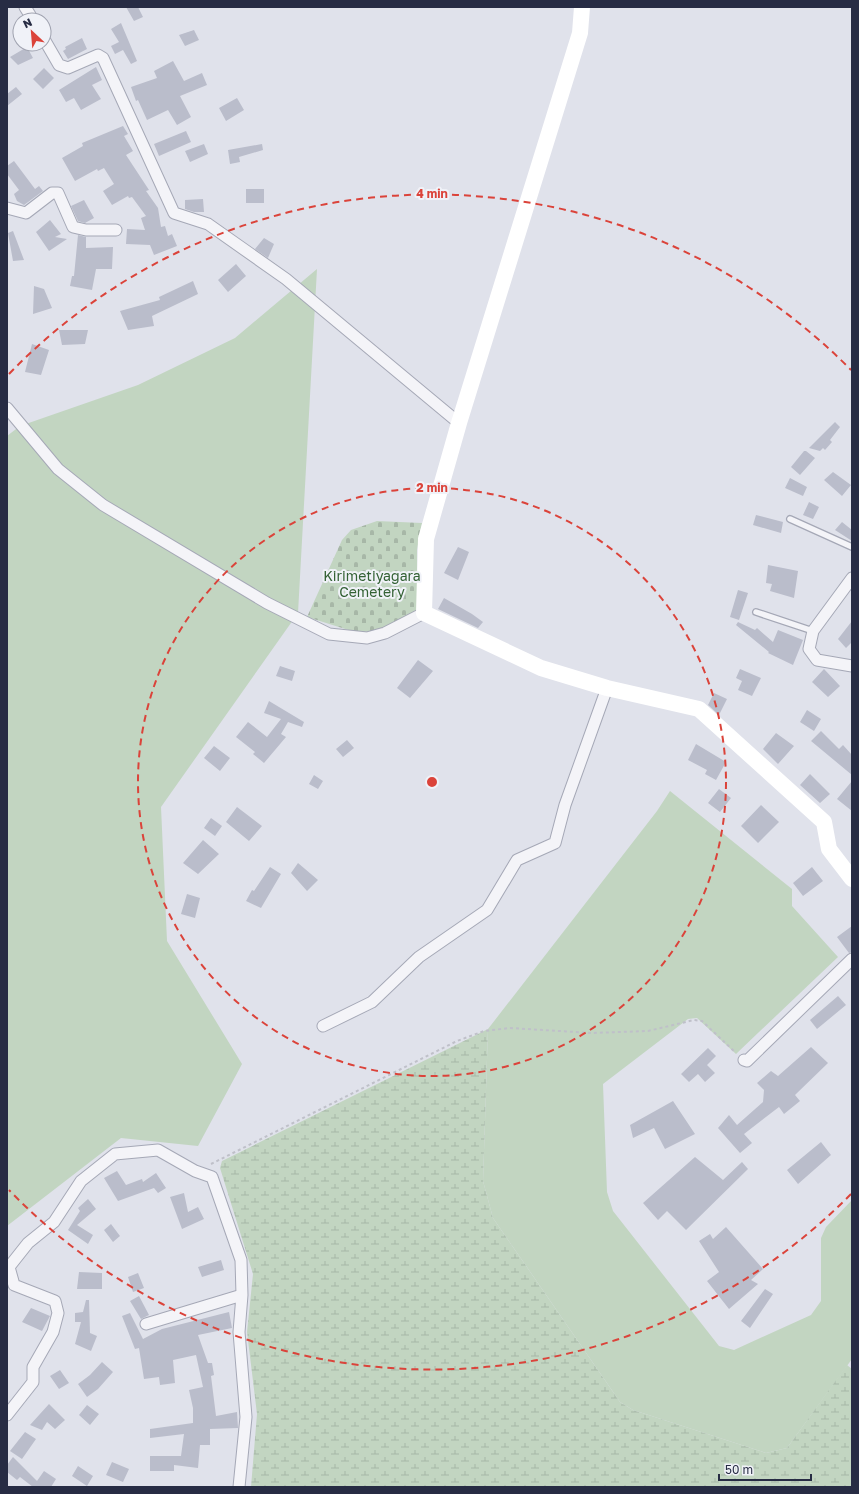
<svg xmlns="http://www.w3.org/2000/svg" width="859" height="1494" font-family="'Golos Text',sans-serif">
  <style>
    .green { fill: #c2d5c1 }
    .wetland { fill: url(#wetland-marsh) }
    .cemetery { fill: url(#cemetery-stones) }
    .building { fill: #babdcb }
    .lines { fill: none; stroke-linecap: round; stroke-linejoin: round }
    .lane-casing { stroke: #a5a8b6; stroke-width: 8 }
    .street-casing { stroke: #a5a8b6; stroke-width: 13 }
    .path { stroke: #bfc0c9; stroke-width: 2; stroke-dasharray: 3 3; stroke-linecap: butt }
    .lane { stroke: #f4f4f8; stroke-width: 5.5 }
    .street { stroke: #f4f4f8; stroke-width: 11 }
    .secondary { stroke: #fff; stroke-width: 16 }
    .ring { fill: none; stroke: #db433a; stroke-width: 2; stroke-dasharray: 7 5 }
    .labels { text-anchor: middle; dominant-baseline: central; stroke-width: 4; stroke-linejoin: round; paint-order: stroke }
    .park-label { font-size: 14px; fill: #336134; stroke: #f0f2f8 }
    .centre { fill: #db433a; stroke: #f0f2f8; stroke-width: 2 }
    .ring-label { font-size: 12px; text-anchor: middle; font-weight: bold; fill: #db433a; stroke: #f0f2f8; stroke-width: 4; stroke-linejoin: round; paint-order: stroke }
  </style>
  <defs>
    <pattern id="wetland-marsh" width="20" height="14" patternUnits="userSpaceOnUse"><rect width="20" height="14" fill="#c2d5c1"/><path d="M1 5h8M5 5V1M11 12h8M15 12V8" fill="none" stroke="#a7b7a7"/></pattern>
    <pattern id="cemetery-stones" width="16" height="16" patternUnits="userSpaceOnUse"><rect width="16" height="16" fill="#c2d5c1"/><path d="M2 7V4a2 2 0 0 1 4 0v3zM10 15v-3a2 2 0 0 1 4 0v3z" fill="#a7b7a7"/></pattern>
  </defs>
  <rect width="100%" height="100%" fill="#e0e2eb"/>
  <path class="green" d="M317,269l-19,344 -137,194 6,134 75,123 -44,82 -77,-8 -114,88v-790l13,-10 118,-41 97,-47z
    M670,791l122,98v17l46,51 -102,97 -39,-36 -9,1 -85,65 4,108 6,19 106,135 15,4 77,-35 10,-14v-63l5,-11 26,-27v159l-65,89 -21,5 -133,-43 -13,-8 -127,-184 -10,-37 5,-152 169,-218z"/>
  <path class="wetland" d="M488,1029l-5,152 10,37 127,184 13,8 133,43 21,-5 60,-83 5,4v118h-601l6,-73 -10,-82 6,-58 -33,-106 2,-7z"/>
  <path class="cemetery" d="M377,521l45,2 -5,27 1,56 -4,10 -31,13 -25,4 -51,-16 35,-77 9,-10z"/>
  <path class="building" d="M126,7h12l5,10 -9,4z
    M121,23l16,38 -6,3 -8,-14 -8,4 -4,-8 8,-4 -8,-13z
    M194,30l5,10 -14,6 -6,-11z
    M82,38l5,11 -19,10 -5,-8 3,-2 -1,-2z
    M27,47l6,11 -15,7 -8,-8z
    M173,61l11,20 18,-8 5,12 -27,11 11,21 -14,8 -9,-15 -21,10 -9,-20 -2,1 -5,-14 26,-9 -3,-7z
    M96,67l6,13 -10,5 9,14 -20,11 -7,-12 -8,4 -7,-12z
    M44,68l10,10 -11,11 -10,-10z
    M16,87l6,7 -15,12v-12z
    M237,98l7,12 -18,11 -7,-13z
    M123,126l5,8 -4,2 9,15 -7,4 23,35 -3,1 12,17 3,19 4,-1 3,10 4,-2 5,12 -23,9 -4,-10 -24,-1 1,-15 18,1 -4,-12 5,-2 -14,-19 -3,1 -1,-2 -16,9 -9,-14 11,-7 -10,-16 -6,3 -1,-2 -22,12 -13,-23 21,-12 -1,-3z
    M186,131l5,11 -32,14 -5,-12z
    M204,144l4,10 -18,8 -5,-11z
    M262,144l1,6 -24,7 1,5 -10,2 -2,-14z
    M14,161l21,28 4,-3 4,5 -19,14 -7,-4 -3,-7 5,-4 -12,-16v-8z
    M246,189h18v14h-18z
    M203,199l1,13h-10l-9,-3v-9z
    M84,200l10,18 -9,5 -7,-2 -7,-15z
    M50,220l11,14 -6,3 12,2 -18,12 -13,-19z
    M13,231l11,29 -11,1 -5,-28z
    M78,235l8,2v11l27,-1 -1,22h-16l-4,21 -22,-4 2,-10h2z
    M264,238l10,6 -6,14 -13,-9z
    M236,264l10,12 -18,16 -10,-12z
    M193,281l5,13 -46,22 2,10 -26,4 -8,-19 40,-11 -1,-3z
    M34,286l10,3 8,19 -19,6z
    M59,330h29l-3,14 -23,1z
    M32,344l17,6 -8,25 -16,-3z
    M835,422l5,5 -10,13 2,2 -7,8 -2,-2 -3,3 -11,-3z
    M804,451h2l9,7 -15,17 -9,-8z
    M833,472l18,13 -9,11 -18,-16z
    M790,478l17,9 -4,9 -18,-8z
    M809,502l10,5 -6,12 -10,-4z
    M756,515l27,7 -2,11 -28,-8z
    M842,522l10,8v11l-17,-11z
    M458,547l11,5 -11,28 -14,-7z
    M768,565l30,6 -4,27 -24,-7 2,-7 -6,-1z
    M738,590l10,3 -9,27 -9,-3z
    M444,598l28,16 11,8 -5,6 -40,-19z
    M852,621v21l-6,6 -8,-9z
    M738,622l17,8 2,-2 16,14 5,-12 25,10 -10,25 -25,-12 1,-1 -33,-27z
    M418,660l15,11 -23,27 -13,-10z
    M280,666l15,5 -3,10 -16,-5z
    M740,669l21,9 -9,18 -14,-6 4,-9 -6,-3z
    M824,669l16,17 -12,11 -16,-15z
    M714,693l13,6 -8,16 -11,-10z
    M269,701l35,21 -2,5 -14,-5 -7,12 5,3 -22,26 -11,-9 2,-2 -19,-15 12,-15 19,15 14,-18 -17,-6z
    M807,710l14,9 -7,12 -14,-9z
    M821,731l18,18 4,-4 9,10v20l-41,-34z
    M776,733l18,13 -16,18 -15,-15z
    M347,740l7,8 -11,9 -7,-8z
    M696,744l30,18 -10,18 -11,-6 2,-4 -19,-10z
    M214,746l16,12 -10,13 -16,-13z
    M810,774l20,20 -10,9 -20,-18z
    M314,775l9,6 -5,8 -9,-5z
    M852,781v30l-15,-12z
    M719,789l12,9 -11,14 -12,-9z
    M761,805l18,17 -21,21 -17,-17z
    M237,807l25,19 -13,15 -23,-19z
    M211,818l11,8 -7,10 -11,-8z
    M203,840l16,14 -21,20 -15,-11z
    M298,863l20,17 -11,11 -16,-18z
    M270,867l11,7 -20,34 -15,-7 6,-11 2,1z
    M812,867l11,14 -20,15 -10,-13z
    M187,894l13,4 -5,20 -14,-4z
    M852,926v26l-3,1 -12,-16z
    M838,996l8,9 -29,24 -7,-9z
    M811,1047l17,16 -33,32 5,6 -16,13 -5,-7 -35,27 8,9 -12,10 -22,-25 11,-13 8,10 26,-23 1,-12 -7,-7 14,-12 7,5z
    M708,1048l8,8 -9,9 8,8 -10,9 -7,-8 -9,8 -8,-8z
    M673,1101l22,33 -30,15 -11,-21 -21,10 -3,-13z
    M821,1142l10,13 -33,29 -11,-14z
    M695,1157l28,23 19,-18 6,7 -62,61 -19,-19 -9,9 -15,-17z
    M117,1171l9,14 16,-6 1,3 13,-9 10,15 -8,5 -4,-5 -36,13 -14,-23z
    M184,1193l4,19 10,-5 6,12 -22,10 -12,-32z
    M88,1199l8,10 -19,16 16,10 -5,9 -20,-14 12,-19 -2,-3z
    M111,1224l9,12 -7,6 -9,-12z
    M726,1227l37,42 -12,11 7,4 -29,25 -22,-28 12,-9 -20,-31 11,-7 3,5z
    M221,1260l3,10 -22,7 -4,-10z
    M79,1272l23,1v16h-25z
    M138,1273l6,15 -11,4 -5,-15z
    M765,1289l8,5 -23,34 -9,-7z
    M139,1296l10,19 -8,4 -11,-18z
    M86,1300h3l1,33 7,3 -6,15 -16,-7 6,-22h-6v-9l8,-1z
    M31,1308l19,8 -8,15 -20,-9z
    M229,1312l3,16 -34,7 10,28h4l2,12 -3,1 5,40 21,-4 1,16 -28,1v16h-10l-2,23 -24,-3v6h-24v-15h31l3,-22 -34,4v-9l43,-6v-15l-4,-18 14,-3 -7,-32 -23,5 2,23 -15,2 -1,-8 -15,2 -5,-31 -4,1 -13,-33 8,-3 13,26 19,-10z
    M102,1362l11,10 -15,17 -11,8 -9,-13 12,-9z
    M60,1370l9,13 -10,6 -9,-13z
    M49,1404l16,16 -10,9 -8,-7 -5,8 -12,-5z
    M87,1405l12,9 -9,11 -11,-10z
    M25,1432l11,7 -14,20 -12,-8z
    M13,1457l24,24 7,-10 12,8 -5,8h-18l-13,-10 -3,3 -10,-8v-7z
    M112,1462l17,7 -6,13 -17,-7z
    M78,1466l15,10 -6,10 -15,-10z"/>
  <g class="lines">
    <defs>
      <path id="lane" d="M790,519l62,28
        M756,612l57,19"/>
      <path id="street" d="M25,7l8,13
        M44,39l15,26 9,3 30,-13 5,3 71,155 34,11 78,55 173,144
        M7,208l19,5 26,-20h6l15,34 13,3h30
        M7,408l51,61 45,36 164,98 62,31 38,4 18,-5 39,-20
        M852,578l-39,53 -4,18 8,11 35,6
        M323,1026l49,-24 47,-45 68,-47 30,-50 38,-17 10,-38 42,-117
        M744,1060l3,1 105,-102
        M146,1324l96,-29
        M7,1415l26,-33v-15l20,-35 5,-19 -3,-12 -41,-16 -5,-18 19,-24 26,-21 27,-41 34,-27 43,-4 37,21 17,6 29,83 1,35 -3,37 7,85 -7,70"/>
    </defs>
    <use href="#lane" class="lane-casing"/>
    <use href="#street" class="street-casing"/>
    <path class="path" d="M211,1164l246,-123 27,-10 26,-3 82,5 56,-2 46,-11 8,1 33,31"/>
    <use href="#lane" class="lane"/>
    <use href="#street" class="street"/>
    <path class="secondary" d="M582,7l-2,26 -121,390 -33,116 -2,74 117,55 66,20 92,21 125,113 5,27 23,30"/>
  </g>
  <g class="ring">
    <circle cx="432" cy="782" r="294"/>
    <path d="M851 1194A588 588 0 0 1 9 1190M9 374A588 588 0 0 1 851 370"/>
  </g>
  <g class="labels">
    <g class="park-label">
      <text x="372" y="575">Kirimetiyagara<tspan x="372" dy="16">Cemetery</tspan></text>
    </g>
  </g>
  <circle cx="432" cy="782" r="6" class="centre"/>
  <g class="ring-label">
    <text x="432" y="198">4 min</text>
    <text x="432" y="492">2 min</text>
  </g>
  <rect width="859" height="1494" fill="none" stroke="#272c44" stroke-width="16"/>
  <g transform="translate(32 32) rotate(334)"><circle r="19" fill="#f0f2f8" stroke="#a0a3b0"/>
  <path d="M0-3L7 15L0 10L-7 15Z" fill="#db433a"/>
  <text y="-6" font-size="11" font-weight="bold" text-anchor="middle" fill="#272c44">N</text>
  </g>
  <path d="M719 1474v6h92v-6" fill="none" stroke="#272c44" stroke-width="2"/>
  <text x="725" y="1474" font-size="12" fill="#272c44" stroke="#f0f2f8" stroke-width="3" paint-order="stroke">50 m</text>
</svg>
